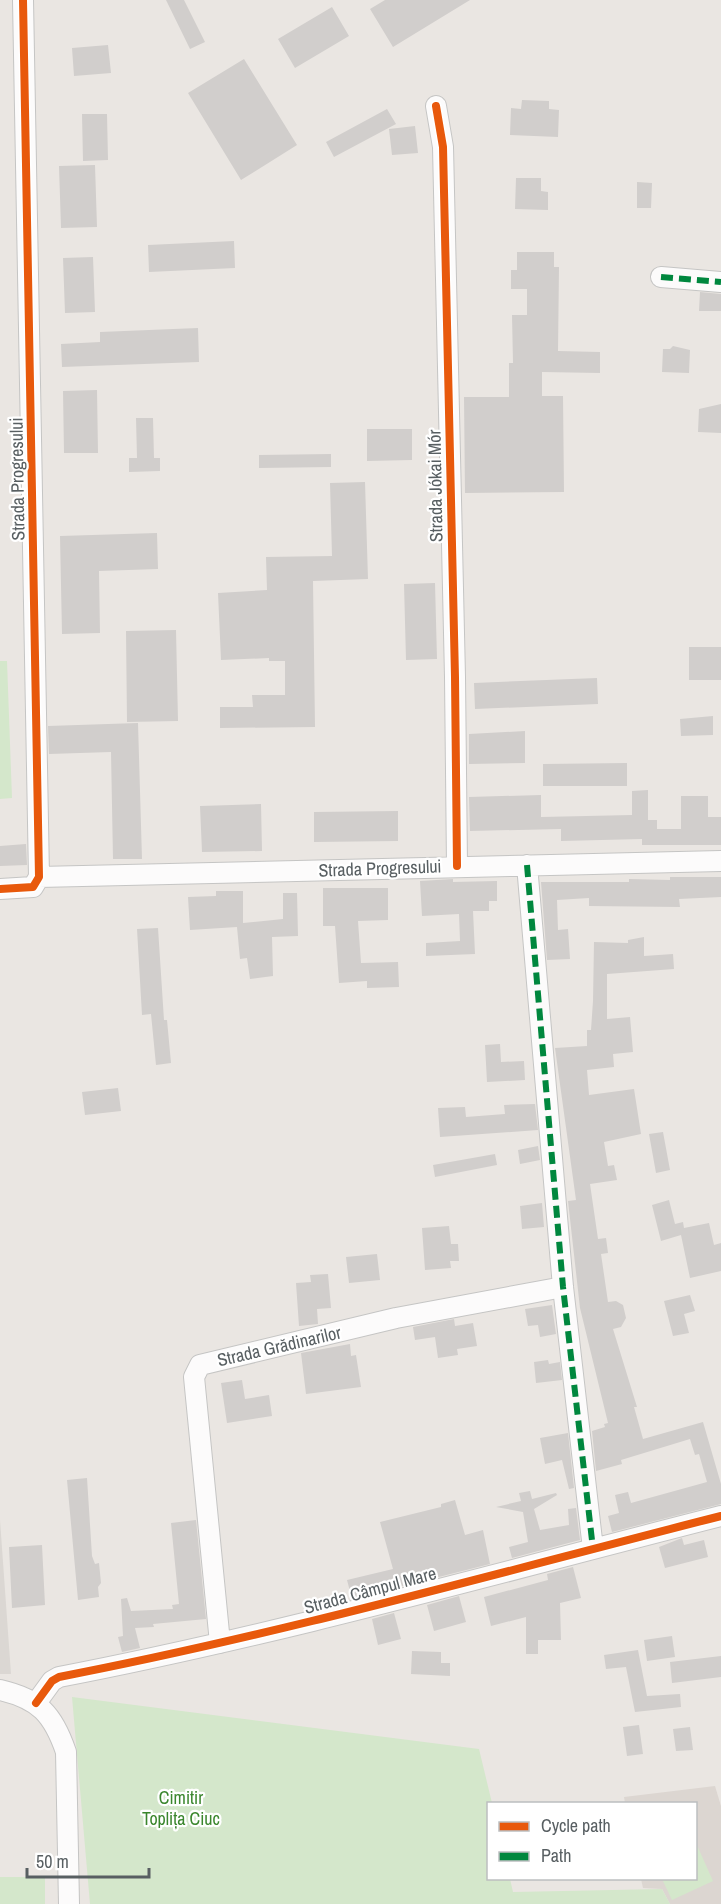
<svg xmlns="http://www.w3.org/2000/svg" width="721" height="1904" font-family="'Archivo Narrow',sans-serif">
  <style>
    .industrial { fill: #dbd7d3 }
    .education { fill: #dcd6d1 }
    .green { fill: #d4e7cb }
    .building { fill: #d1cecc }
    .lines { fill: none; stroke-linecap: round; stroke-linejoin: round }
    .minor-casing { stroke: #c5c5c4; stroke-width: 22 }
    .minor { stroke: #fcfbfb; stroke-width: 20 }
    .quiet { stroke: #00873e; stroke-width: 6; stroke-dasharray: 12 6; stroke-linecap: butt }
    .cycleway-casing { stroke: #fff; stroke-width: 11 }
    .cycleway { stroke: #e8590c; stroke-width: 8 }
    .labels { text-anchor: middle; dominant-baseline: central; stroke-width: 4.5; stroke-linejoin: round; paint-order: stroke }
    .street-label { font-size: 18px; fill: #585f62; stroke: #fff }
    .park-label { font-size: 18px; fill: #3a862d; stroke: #fff }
  </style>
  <rect width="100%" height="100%" fill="#eae6e2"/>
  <path class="industrial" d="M0,1520l11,154h-11z"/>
  <path class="education" d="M715,1786l6,20v98h-51l-8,-15 -19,-1 -2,-9 55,-1v-74l-71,-1 -1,-6z"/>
  <path class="green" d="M0,661h7l5,137 -12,1z
    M72,1697l407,52 13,54 -4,1v74l22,1 3,13 149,-3 8,15h-580z
    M696,1843l17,38 -41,19 -10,-21 34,-1z
    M0,1877h45v27h-45z"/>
  <path class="building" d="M166,0h18l21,42 -15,7z
    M385,0h85l-77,47 -23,-38z
    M332,7l17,29 -54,32 -17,-29z
    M108,45l3,28 -37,3 -2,-28z
    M244,59l53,86 -56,35 -53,-87z
    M522,100l27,1v8l10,1 -1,27 -48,-2 1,-27 10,1z
    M387,109l9,15 -62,33 -8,-15z
    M82,114h25l1,46 -25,1z
    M415,126l3,27 -26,2 -3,-26z
    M95,165l2,62 -36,1 -2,-62z
    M516,178h25v13l7,1v18l-33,-1z
    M637,182l15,1 -1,25h-14z
    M234,241l1,27 -86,4 -1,-27z
    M517,252h37v15h5l-1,84 42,1v21l-58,-1v24h21l1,96 -99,1 -1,-96h45v-34h4l-1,-48h15v-26h-16v-19h6z
    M93,257l2,55 -30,1 -2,-55z
    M700,292l21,2v17h-22z
    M198,328l1,34 -137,5 -1,-23 39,-2v-10z
    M673,346l17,4 -1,23 -27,-1 1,-23h7z
    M97,390l1,63h-34l-1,-62z
    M721,404v29l-23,-1 1,-23z
    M136,418h17l1,40h6v13l-31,1v-14h8z
    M367,429h45v31l-45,1z
    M331,454v13l-72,1v-13z
    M365,482l3,97 -55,2 2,146 -95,1v-21h33l-1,-12h33v-34h-16v-3l-48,2 -3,-67 49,-3 -1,-33 66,-1 -2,-73z
    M157,533l1,36 -59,2 1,62 -38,1 -2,-98z
    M435,583l2,76 -31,1 -2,-76z
    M176,630l2,91 -51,1 -1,-91z
    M689,647h32v33h-32z
    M597,678l1,26 -123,5 -1,-26z
    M713,716v19l-32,1 -1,-17z
    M138,723l4,136h-29l-2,-107 -62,2 -1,-28z
    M525,731v32l-56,1v-30z
    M627,763v23h-84v-22z
    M648,790v30h9v9h24v-33h27v21h13v28h-79v-6l-81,2v-12l-91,2 -1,-34 72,-2v22l91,-2v-24z
    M261,804l1,47 -60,1 -2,-46z
    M398,811v30l-84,1v-30z
    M26,844l1,21 -27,1v-20z
    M670,877h51v20l-42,2 1,8 -91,-1v-8l-32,2 1,30 10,-1 2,30 -23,1 -6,-78h88v-3l41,1z
    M453,879v3l44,-1v20h-8v10h-16l2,43 -49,2v-13l34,-2 -1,-27 -37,2 -2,-35z
    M323,888h65v32l-30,1 3,42 37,-1 1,25 -32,1v-7l-28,2 -4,-57h-12z
    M216,891h27v32l40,-4v-26h14l1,43 -26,1 1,39 -23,3 -3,-21 -7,1 -3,-32 -47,3 -2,-33 28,-1z
    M158,928l6,92h3l4,43 -15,2 -5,-51 -9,1 -5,-86z
    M644,937v19l29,-2 1,15 -67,5v45l23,-2 3,35 -20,2 1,13 -27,3 2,25 45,-6 7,45 -37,8 4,24 6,-1 3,15 -27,4 8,55 8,-1 2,15 -7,1 7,48 8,-1 7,4 3,13 -5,9 -8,2 24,78h-3l9,32 60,-17 18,62v20l-109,28 -4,-16 11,-3 -4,-18 13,-3 3,11 76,-21 -8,-28 -4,1 -5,-16 -69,21 1,4 -26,7 -4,-40 13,-4 -1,-3 4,-1 -28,-115 -12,-107 8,-1 -21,-152 32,-2v-16h4l2,-29 1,-59 34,1v-3z
    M500,1044l1,18 23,-1 1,19 -38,2 -2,-37z
    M118,1088l3,23 -36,4 -3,-23z
    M535,1104l3,26 -98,7 -2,-29 27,-1 1,10 39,-3 -1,-9z
    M663,1132l7,38 -14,3 -7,-39z
    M538,1146l2,14 -20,4 -2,-14z
    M495,1154l2,11 -62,12 -2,-12z
    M669,1200l6,24 8,-2 1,6 25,-5 5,22 7,-2v28l-31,7 -9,-43 -20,6 -9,-36z
    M542,1203l2,24 -22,2 -2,-23z
    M449,1226l2,18h7l1,17h-9l1,7 -26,2 -3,-42z
    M377,1254l3,26 -31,3 -3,-26z
    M328,1274l3,34 -14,1 1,15 -19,2 -3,-43 15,-1 -1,-7z
    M690,1295l5,16 -11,3 5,19 -16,3 -9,-35z
    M552,1305l4,29 -16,3 -2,-12 -10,1 -3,-17z
    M454,1319l1,7 18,-3 4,23 -20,3 1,6 -20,3 -3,-21 -20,3 -2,-13z
    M350,1344l1,12 5,-1 5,32 -55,7 -5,-41z
    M548,1360l1,4 11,-2 2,18 -26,3 -2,-21z
    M242,1380l3,19 24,-4 3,21 -45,7 -6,-40z
    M568,1433l6,55 -5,1 -7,-29 -17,4 -5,-26z
    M87,1478l5,78 3,8 4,-1 2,20 -3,4 1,10 -21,3 -11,-120z
    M530,1491l2,8 24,-6 1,2 -23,14 6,21 29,-5 -1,-16 8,-1 4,32 -68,18 -3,-11 19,-5 -5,-30 -27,-5 25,-6 -2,-8z
    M455,1500l10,35 18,-5 7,34 -138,35 -5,-19 46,-11 -13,-47 61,-15v-3z
    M196,1520l10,99 -53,5 1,3 -19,1 5,20 -18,4 -4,-15 5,-1 -2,-37 6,-1 4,13 42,-2 -1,-4 7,-1 -8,-81z
    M682,1538l2,7 20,-5 4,17 -43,11 -6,-21z
    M42,1545l3,60 -33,3 -3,-61z
    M573,1567l8,31 -21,5 1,37h-23v14h-12v-37l-35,9 -7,-29 64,-17 -1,-6z
    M459,1596l7,26 -32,9 -7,-26z
    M394,1613l7,26 -23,6 -6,-26z
    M672,1636l3,21 -28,4 -3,-21z
    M638,1650l9,46 33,-2 1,13 -46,5 -9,-45 -20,2 -2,-14z
    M412,1651l29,1v11h9v13l-39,-2z
    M721,1656v21l-49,6 -2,-21z
    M639,1725l4,29 -16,2 -4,-29z
    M690,1727l3,23 -17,1 -3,-22z"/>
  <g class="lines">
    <defs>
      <path id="minor" d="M436,106l7,41 12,530 2,189
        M661,277l60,5
        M527,865l36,422 30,262
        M39,877l682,-16
        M0,889l33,-2 6,-10 -16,-877
        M220,1643l-26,-266 6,-12 196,-47 167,-31
        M0,1690c39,9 53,24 66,62l3,152
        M36,1703l16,-22 7,-4c223,-43 442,-105 662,-161"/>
    </defs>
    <use href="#minor" class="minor-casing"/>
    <use href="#minor" class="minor"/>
    <path class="quiet" d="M661,277l60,5
      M527,865l36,422 30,262"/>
    <defs>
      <path id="cycleway" d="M436,106l7,41 12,530 2,189
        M0,889l33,-2 6,-10 -16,-877
        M36,1703l16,-22 7,-4c223,-43 442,-105 662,-161"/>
    </defs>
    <use href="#cycleway" class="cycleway-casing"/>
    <use href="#cycleway" class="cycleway"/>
  </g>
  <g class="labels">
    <g class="street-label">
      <text transform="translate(17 479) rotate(-91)">Strada Progresului</text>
      <text transform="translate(435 486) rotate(-91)">Strada Jókai Mór</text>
      <text transform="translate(380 868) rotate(-2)">Strada Progresului</text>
      <text transform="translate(279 1346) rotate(-13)">Strada Grădinarilor</text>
      <text transform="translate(370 1590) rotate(-15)">Strada Câmpul Mare</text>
    </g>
    <g class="park-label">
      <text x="181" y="1797">Cimitir<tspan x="181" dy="21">Toplița Ciuc</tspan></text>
    </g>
  </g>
  <rect x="487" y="1802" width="210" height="78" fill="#ffffff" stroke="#bcbfc0" stroke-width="1.5"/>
  <rect x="499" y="1822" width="30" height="9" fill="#e8590c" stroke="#bcbfc0" stroke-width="1.5"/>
  <text x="541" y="1832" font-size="18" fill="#585f62">Cycle path</text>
  <rect x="499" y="1852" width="30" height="9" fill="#00873e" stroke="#bcbfc0" stroke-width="1.5"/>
  <text x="541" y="1862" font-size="18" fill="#585f62">Path</text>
  <path d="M27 1868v9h122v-9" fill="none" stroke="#585f62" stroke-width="3"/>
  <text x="36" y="1868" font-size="18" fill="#585f62" stroke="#ffffff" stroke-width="4.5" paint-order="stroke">50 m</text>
</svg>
